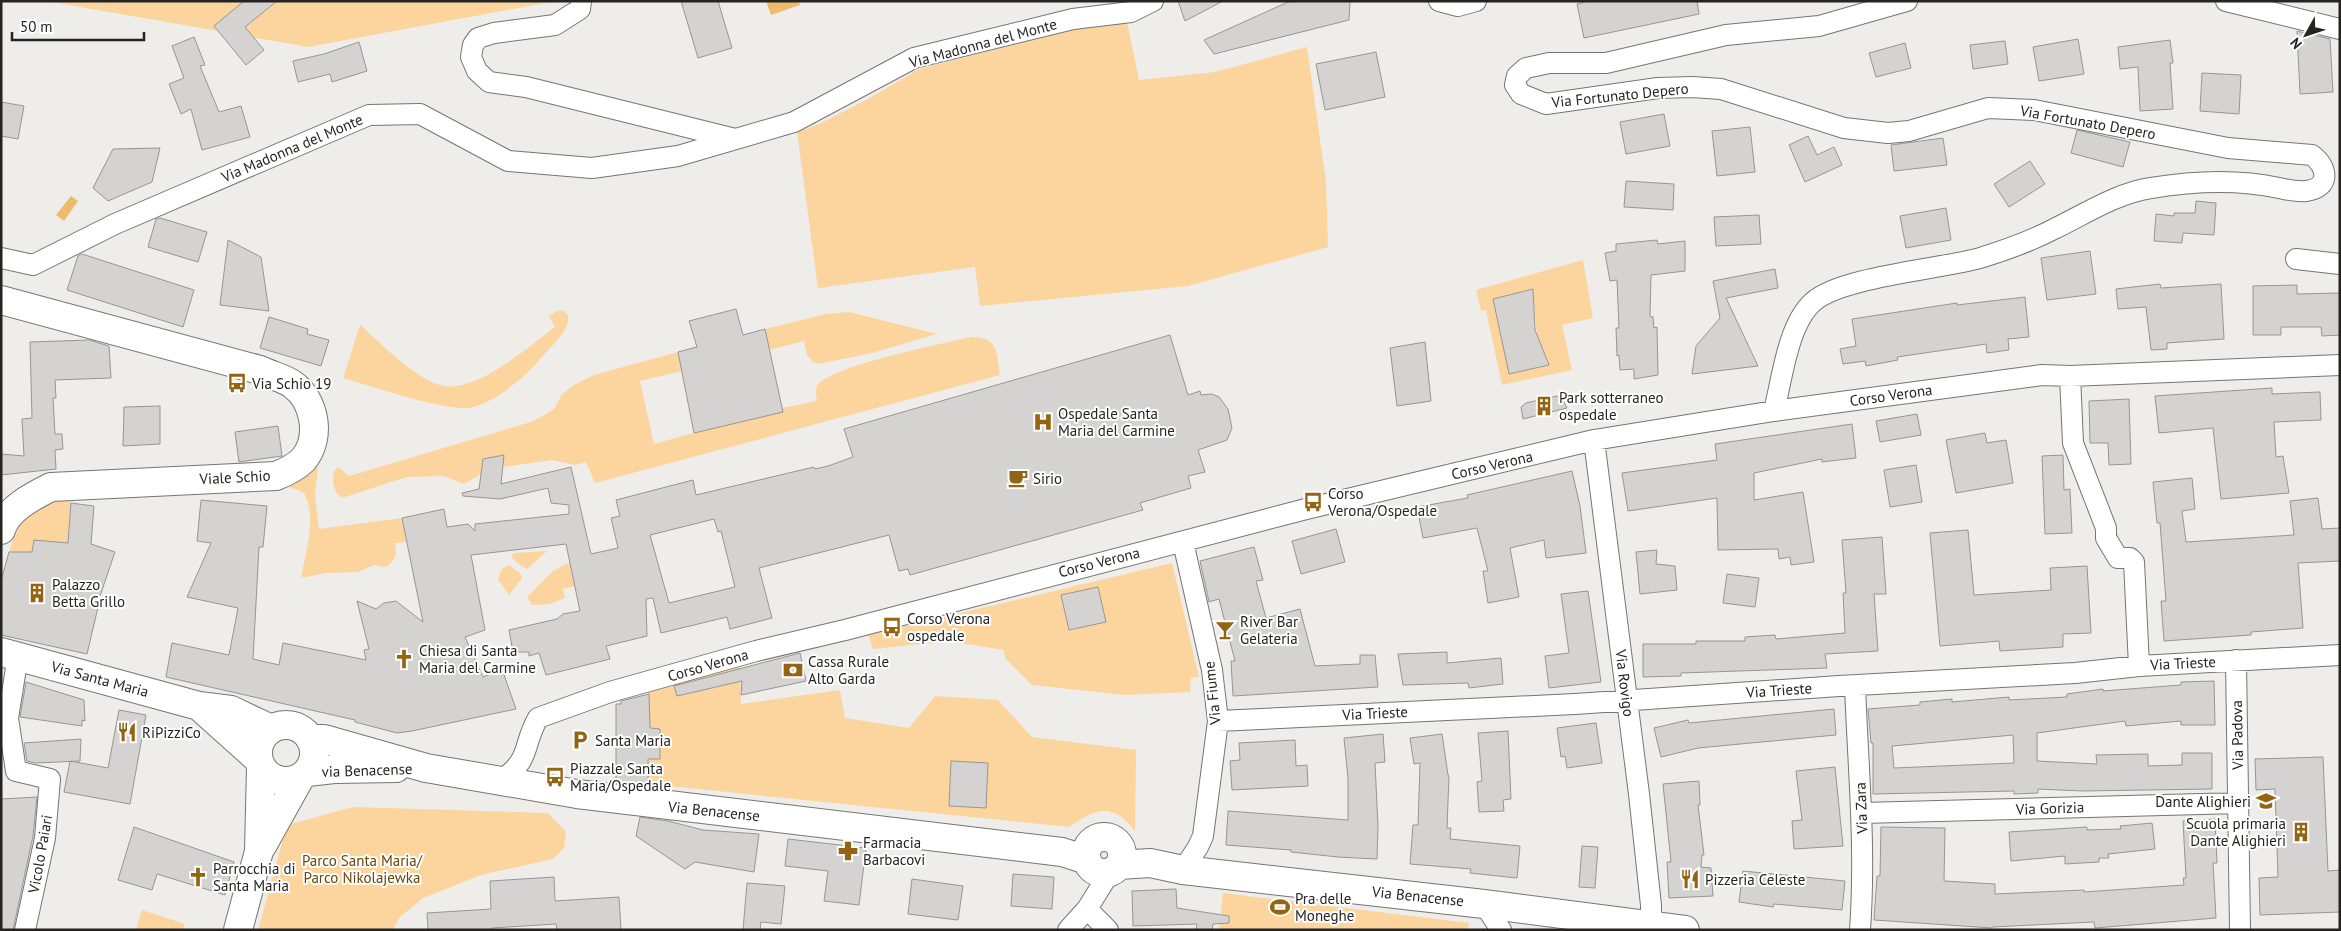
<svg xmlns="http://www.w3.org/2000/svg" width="2341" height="931" font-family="'PT Sans',sans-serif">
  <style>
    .green { fill: #fcd59e; fill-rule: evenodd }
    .water { fill: #eeba6c }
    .building { fill: #d5d3d1; stroke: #989693; fill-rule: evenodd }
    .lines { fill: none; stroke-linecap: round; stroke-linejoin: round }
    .street-casing { stroke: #777572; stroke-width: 22 }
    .secondary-casing { stroke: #777572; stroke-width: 30 }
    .street { stroke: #fff; stroke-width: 20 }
    .secondary { stroke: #fff; stroke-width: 28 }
    .labels { text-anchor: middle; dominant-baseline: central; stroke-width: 4; stroke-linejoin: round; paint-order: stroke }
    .street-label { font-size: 15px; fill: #252423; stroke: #fff }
    .poi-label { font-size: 15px; fill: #252423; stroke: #fff; text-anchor: start }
    .park-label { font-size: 15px; fill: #684605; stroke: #fff }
  </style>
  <rect width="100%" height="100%" fill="#eeedea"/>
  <path class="green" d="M46,1h510l-248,46z
    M1127,21l12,59 76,-8 92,-25 19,135 2,65 -140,39 -208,20 -5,-39 -157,21 -21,-156 20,-7 51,-26 51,-30 185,-47z
    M1583,260l10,58 -31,7 10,45 -70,15 -16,-75 -5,1 -5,-21zM1533,289l4,47 12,29 -40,8 -16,-74z
    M559,310l5,1 4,4c2,16 -15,29 -25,41 -19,21 -42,43 -70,51 -22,7 -105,-22 -130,-29l17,-53c21,18 57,56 84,61 35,5 84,-39 111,-59l-6,-11z
    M849,312l88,22 -65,19 -53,11 -6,-2 -6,-7 -3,-14 -35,9 -4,-21 61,-15z
    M971,337c28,0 25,15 29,38l-405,108 -9,-21 -10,3 -24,-5 -49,7 1,-12 -21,4 -2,15 -17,10 -20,-8 -37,1 -65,21c-9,-7 -10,-16 -8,-27l4,-4 11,9 185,-55 20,-12 8,-15 12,-9 20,-10 84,-23 4,19 -42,10 14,63 128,-36 35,-7c-1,-5 -2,-10 0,-15 12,-20 128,-43 154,-49z
    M321,436l-6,60 4,33 83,-11 5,24 -12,1c2,12 1,17 -9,24l-12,-2 -16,7 -32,1 -25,5c5,-28 16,-60 3,-85l-17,-7 -16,-1z
    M71,494l-3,49 -34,-3 -2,12h-23c11,-38 27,-44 62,-58z
    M547,551l-20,18 -10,-6 -6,-7 3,-3z
    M570,562l5,24 -12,3 2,9 -15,6 -18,1 -5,-8 26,-26z
    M1172,563l27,114 -8,1 -1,14 -65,3 -93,-10 -27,-27 -1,-8 -57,-9 -74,8 -5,-14z
    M509,565l12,9 1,4 -13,17 -11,-16 4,-10z
    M740,667l1,37 99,-14 5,28 64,10 26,-32 63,4 34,37 104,13 -1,81c-22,-29 -39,-23 -66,-4l-421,-43v-25h12v-30l-11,-1 -1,-41z
    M353,807l195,6 18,19 -2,16 -11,11 -72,16 -58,23 -24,20 -6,12h-135l29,-105z
    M1223,893l246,30 -1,7h-249z
    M142,910l43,14 -2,6h-47z"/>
  <path class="water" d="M766,1h33l1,4 -29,10z
    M71,196l7,5 -14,20 -8,-6z"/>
  <path class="building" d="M244,1h33l-32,26 19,23 -18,15 -32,-39z
    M681,1h37l14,47 -34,10z
    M1178,1h45l-38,20z
    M1307,1h43l-1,19 -135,34 -10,-14 84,-38z
    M1589,1h108l2,13 -115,24 -7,-34z
    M2297,31l33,8 3,53 -33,2z
    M194,37l11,28 -5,1 19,46 22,-6 9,31 -48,13 -11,-41 -10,5 -12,-30 15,-6 -12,-32z
    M2078,39l6,35 -45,7 -6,-34z
    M2170,40l3,23h-3l3,46 -33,2 -2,-44 -18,2 -2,-22z
    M2005,41l3,23 -35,5 -3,-24z
    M359,42l8,29 -35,11 -2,-8 -32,8 -5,-21 31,-7z
    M1905,43l6,25 -35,9 -7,-24z
    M1376,52l9,45 -60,13 -9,-46z
    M2202,73l39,2 -2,39 -39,-3z
    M1,102l23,4 -6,33 -17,-3z
    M1664,114l6,32 -44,8 -6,-32z
    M1750,127l5,45 -38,4 -5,-45z
    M2077,130l53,12 -7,25 -52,-14z
    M1808,136l9,19 17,-8 8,18 -37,17 -16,-37z
    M1943,138l4,27 -53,6 -3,-26z
    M160,148l-8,34 -44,19 -15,-13 20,-39z
    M2030,161l15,23 -36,23 -15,-23z
    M1626,181l48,3 -1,26 -49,-3z
    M2196,201l20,2 -2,32 -31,-2 -1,10 -28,-2 2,-27 18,2v-3h21z
    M1946,208l5,32 -45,8 -6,-32z
    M1759,215l2,29 -45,2 -2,-29z
    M160,218l47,14 -9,30 -50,-15 8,-28z
    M228,240l33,17 8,54 -49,-6z
    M1657,240l1,4 27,-3v30l-34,4 -1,41 3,1 1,11 3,-1 1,48 -24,4v-10l-14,1 -1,-15 -2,1 -1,-28h3l-2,-48 -7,1 -5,-28 11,-2v-7z
    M2090,251l6,43 -49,6 -6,-42z
    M82,254l112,36 -11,37 -116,-37 11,-34z
    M1775,269l3,19 -52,10 32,68 -66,8 4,-28 24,-28 -7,-37z
    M2160,284l1,4 60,-4 3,55 -57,4v6l-16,1 -5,-43 -28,2 -2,-20z
    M2297,285v9l43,-1v42l-18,1 -1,-9h-40v8h-28v-49z
    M1533,289l2,41 14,35 -40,9 -16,-75z
    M2025,297l4,40 -21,2 1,11 -22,3 -1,-9 -89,13 1,3 -32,6 -1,-5 -22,3 -3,-15 16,-3 -4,-27 105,-16v2z
    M736,309l7,26 22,-6 18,83 -89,21 -16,-81 19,-5 -8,-26z
    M269,317l39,12 -1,5 22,6 -8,26 -61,-18z
    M1170,335l18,60 12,-4 1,4 11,-1 7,3 9,12 4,19 -5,12 -29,10 7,22 -17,4 3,12 -51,15 3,7 -233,65 -2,-6 -9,2 -10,-36 -130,33 13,50 -42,11 -3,-12 -66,16 -8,-35 -7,1 1,37 -41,10 4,13 -64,16 -7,-22 -10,3v-4h-16l-4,-22 48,-11 6,-5 17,-3 -14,-67 -95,11 14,75 -20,7 18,40 19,-8 14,40 -104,22 -15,2 -42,-11v-2l-189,-43 6,-34 57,12 9,-47 -51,-11 24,-54 -14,-2 4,-41 66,6 -4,41h-4l-6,112 26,6 4,-22 83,17 -2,-10 5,-1 -12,-48 19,8 8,-6 12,-2 27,21 -21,-104 42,-9 3,18 21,-3 7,7v-7l94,-10v-9l-18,-2 -3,-15 -48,11 -37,-3 -1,-3 17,-4 4,-30 21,-4 -3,29 70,-17 20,87 27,-6 -7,-30 9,-2 -4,-16 77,-20 3,15 118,-28 1,2 13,-3 25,-9 -9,-28zM714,519l4,13 3,-1 14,56 -66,16 -19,-68z
    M89,340l20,6 2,32 -56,2 1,18h-3l2,36h7l1,15 -8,1 1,19 -55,6v-21l23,2 -2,-37 10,-1 -2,-76z
    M1425,342l6,59 -34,5 -7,-58z
    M2272,388v6l48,-2 1,28 -47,2 2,35 7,-1 6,37 -68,6 -8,-71 -54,5 -4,-37z
    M1557,396l6,4 4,8 -44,11 -2,-12 5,-4z
    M2129,399l2,65 -22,1 -1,-22h-18l-1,-42z
    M160,406v38l-37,2 1,-39z
    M1917,414l4,21 -41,7 -4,-21z
    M1852,424l4,34 -34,4v-3l-68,14v27l49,-8 11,70 -23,3 -1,-8 -11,2 -1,-10 -60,1 -1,-52 -89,13 -6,-38 95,-13 -2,-16z
    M278,426l4,30 -43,6 -4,-30z
    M1985,433l2,10 19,-3 7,43 -57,10 -10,-53z
    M2063,455l1,35 6,-1 2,44 -27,1 -3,-78z
    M1916,465l6,37 -32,5 -6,-37z
    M1572,471l8,35 6,47 -40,5 -2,-18 -34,8 9,49 -31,6 -5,-32h5l-11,-43 -54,10 -6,-31 51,-9 -1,-3z
    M2192,478l3,31 -13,2 4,31 108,-7 -4,-34 28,-3 4,31 18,-1v33l-42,2 5,65 -52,4v3l-87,6 -3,-40h5l-6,-78h-3l-4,-41z
    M71,503l23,3 -3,38 24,8 -16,47h1l-13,55 -86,-19v-54l8,-29h23l2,-12 34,3z
    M1336,529l9,33 -44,12 -9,-33z
    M1968,530l6,65 77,-5 -1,-22 37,-2 4,67 -28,1v13l-63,4 -1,-10 -59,5 -10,-113z
    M1882,537l4,57h-12l4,57 -53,3 2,14 -146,5v3l-38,1v-33h53v-3h49v-4l30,-2 1,4 69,-6 -2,-40h3l-4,-53z
    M1254,547l9,33 -7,1 10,37 34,-9 15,57 45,-2v-9h15l3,32 -145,9 -2,-35h4l-16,-62 -10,3 -9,-41z
    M1657,550l-1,14 19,2 2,24 -37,4 -4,-42z
    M1727,574l32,4 -4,29 -32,-4z
    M1098,587l8,35 -37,8 -8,-35z
    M1588,591l13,91 -52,6 -4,-32 24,-3 -8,-59z
    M1447,652v11l54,-5 2,26 -34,4 -1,-5 -65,2 -5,-31z
    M800,653l6,28 -65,14 1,-14 -65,15 -3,-10z
    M2214,681l1,44h-34v-4l-55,5 -1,-5 -88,12v28l60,3 -1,-9 52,-1v12l34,-1v-12h30v36l-130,2 -44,-2v4l-24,1v-3l-141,3v-51h-2l-3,-34 52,-4v-3l32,-3v3l57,-5v3l58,-3v-3l36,-5v2l78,-6v-3zM2013,735l1,28 -120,5 -2,-22z
    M26,682l58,18 1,21 -3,-1v6l-62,-9z
    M649,694l1,34 10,1v30h-12v25l-32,-1v-79h5v-3z
    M1834,709l2,26 -138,13 -37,9 -7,-29 34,-8 1,3z
    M119,710l27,5 -16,89 -66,-12 6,-31 38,7z
    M1596,723l6,40 -35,5 -2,-12 -4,1 -4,-29z
    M1508,731l3,68 -8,1 1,11 -25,1 -2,-30 5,-1 -4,-48z
    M1383,734l2,28 -10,1 3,63 -1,33 -39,-2 -47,-5v-2l-65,-5 2,-34 120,9v-42l-4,-40z
    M1442,734l6,41 1,1 -2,52h4l-1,11 70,7 -3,32 -47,-5 1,-4 -61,-5 3,-39h5l2,-62 -6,1 -4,-26z
    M81,739l-1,22 -44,2 -9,-2 -3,-18z
    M1295,740l1,26 11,-1 1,21 -76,4 -2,-29 10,-1 -1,-17z
    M2323,757l5,114 12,-1v42l-80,3 -1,-37 19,-1 -3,-88 -19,1 -1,-31z
    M951,761l37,2 -2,45 -37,-2z
    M1835,767l8,79 -49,3 -2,-28 10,-1 -6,-49z
    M1699,781l1,24h-2l6,50h-2l-1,12 10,1 2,28 -44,2 -2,-36h4l-8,-78z
    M37,797l-4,39 -20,94h-12v-131z
    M640,817l28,4 35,9 56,4 -5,38 -59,-10 -10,7 -49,-33z
    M2215,819l2,44h-4l3,55 -121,10 -1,-6 -102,5v1l-118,-8 3,-44h3l1,-49 64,1 -1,53 51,3v10l89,-4v2l100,-7 -1,-7h3l-3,-57z
    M2152,823l3,26 -47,5 1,4h-10v4l-34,2v-8l-54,5 -2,-29 78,-5v3l34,-1 -1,-3z
    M134,827l100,35 -9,33 -68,-21 -5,16 -34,-10z
    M788,839l78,9 -7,57 -35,-4 4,-30 -43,-5z
    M1582,846l16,1 -3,41 -16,-1z
    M1743,871l102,10 -3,29 -68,-6 -1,3 -34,-5z
    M1013,874l41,3 -2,32 -41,-3z
    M554,877l1,24 64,-4 2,33h-64l-1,-6 -64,4v2h-64l-1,-17 64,-4 -1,-28z
    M912,879l51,7 -5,34 -50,-6z
    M747,883l38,3 -4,38 -20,-2 -1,8h-17z
    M1176,889l1,19 52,8v7l-16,1 -1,6h-16l1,-6 -64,2 -1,-35z"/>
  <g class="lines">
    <defs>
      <path id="street" d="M581,1l-1,8 -25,16 -61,8 -16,5 -5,7 -2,12 6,14 12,11 37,5 209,52
        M1439,1l19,5 18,-5
        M2226,1l114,28
        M1,258l32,7 82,-41 254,-109 51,-1 88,47 84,7 86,-12 116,-34 120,-64 159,-39 58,-7 22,-11
        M2296,259l44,5
        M2070,376l3,67 33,85v10l12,20h12l4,4 5,104
        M1774,411c8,-32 14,-87 39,-109 27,-25 128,-33 167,-44 26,-8 51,-17 74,-29 31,-15 63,-36 97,-41 43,-7 86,-9 128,0 9,2 18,4 27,3 25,-3 22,-24 6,-36l-84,-7 -194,-38 -46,-2 -79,23 -21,2 -44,-5 -123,-39 -29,-2 -34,1 -112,16 -25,-10 -6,-9 2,-9 9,-8 23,-5h57l120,-28 93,-9 88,-25
        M1594,440l45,354 12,111v21
        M18,656l-10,62 8,53 34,8 -5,59 -20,92
        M2236,660l4,270
        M1855,686c3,81 11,162 5,244
        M1218,721l357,-17 264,-18 236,-13 64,-7 201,-11
        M499,782c34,-24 22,-34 39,-64l72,-26 146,-41 89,-21 461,-121 288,-69 180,-29 268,-36 28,1 270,-11
        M1862,813l377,-10
        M1183,870l15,-23 5,-11 15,-115 -6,-51 -29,-128
        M1484,904l17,26
        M1087,909l21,21
        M1068,930l19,-21 23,-37"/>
      <path id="secondary" d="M1,300l259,70c10,5 23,8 32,14 23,16 30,54 11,76 -8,8 -17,12 -27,16l-225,11c-18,9 -44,22 -50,43
        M1,652l198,54 32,4 40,19
        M199,706l59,53
        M258 753a28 28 0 1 1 56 0a28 28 0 1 1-56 0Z
        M310,739h14l102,29 151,26 485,58 25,8
        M307,772l27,-3 62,-1
        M1086 855a18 18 0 1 1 36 0a18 18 0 1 1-36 0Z
        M262,846l38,-68
        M1119,865l31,-2 33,7 301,34 201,26
        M238,930l21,-79 2,-84"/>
    </defs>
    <use href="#street" class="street-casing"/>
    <use href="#secondary" class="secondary-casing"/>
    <use href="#street" class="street"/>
    <use href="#secondary" class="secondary"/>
  </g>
  <defs>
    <symbol id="bus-bare" viewBox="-9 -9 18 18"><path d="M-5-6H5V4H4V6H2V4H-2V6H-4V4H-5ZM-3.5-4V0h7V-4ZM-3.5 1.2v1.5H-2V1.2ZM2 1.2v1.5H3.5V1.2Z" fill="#936512" stroke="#fff" stroke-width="2.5" paint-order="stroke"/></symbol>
    <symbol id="building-bare" viewBox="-9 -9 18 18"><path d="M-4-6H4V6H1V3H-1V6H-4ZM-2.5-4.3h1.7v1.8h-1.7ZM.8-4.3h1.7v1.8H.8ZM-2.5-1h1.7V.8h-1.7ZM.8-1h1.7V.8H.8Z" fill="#936512" stroke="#fff" stroke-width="2.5" paint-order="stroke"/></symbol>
    <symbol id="hospital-bare" viewBox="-9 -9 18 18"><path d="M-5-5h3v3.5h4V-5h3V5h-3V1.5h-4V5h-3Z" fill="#936512" stroke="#fff" stroke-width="2.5" paint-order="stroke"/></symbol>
    <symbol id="cafe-bare" viewBox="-9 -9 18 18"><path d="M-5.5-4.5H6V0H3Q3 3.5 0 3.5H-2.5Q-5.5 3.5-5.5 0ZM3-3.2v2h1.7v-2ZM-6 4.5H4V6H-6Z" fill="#936512" stroke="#fff" stroke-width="2.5" paint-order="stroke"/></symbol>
    <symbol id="bar-bare" viewBox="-9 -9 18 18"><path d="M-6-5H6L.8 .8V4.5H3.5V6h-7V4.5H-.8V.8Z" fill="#936512" stroke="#fff" stroke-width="2.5" paint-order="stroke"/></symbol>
    <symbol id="church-bare" viewBox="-9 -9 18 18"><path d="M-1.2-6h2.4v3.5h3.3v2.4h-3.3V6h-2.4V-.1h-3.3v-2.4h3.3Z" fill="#936512" stroke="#fff" stroke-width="2.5" paint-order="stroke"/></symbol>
    <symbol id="bank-bare" viewBox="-9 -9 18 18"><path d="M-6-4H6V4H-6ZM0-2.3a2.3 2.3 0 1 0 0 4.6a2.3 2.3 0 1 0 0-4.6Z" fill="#936512" stroke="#fff" stroke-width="2.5" paint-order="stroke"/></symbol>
    <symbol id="restaurant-bare" viewBox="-9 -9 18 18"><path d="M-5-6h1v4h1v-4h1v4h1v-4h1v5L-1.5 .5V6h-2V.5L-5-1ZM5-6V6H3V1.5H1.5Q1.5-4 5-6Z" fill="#936512" stroke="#fff" stroke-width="2.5" paint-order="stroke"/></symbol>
    <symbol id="parking-bare" viewBox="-9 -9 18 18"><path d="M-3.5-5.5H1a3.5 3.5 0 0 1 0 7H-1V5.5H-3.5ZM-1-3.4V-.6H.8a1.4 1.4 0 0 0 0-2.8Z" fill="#936512" stroke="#fff" stroke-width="2.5" paint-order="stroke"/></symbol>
    <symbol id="school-bare" viewBox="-9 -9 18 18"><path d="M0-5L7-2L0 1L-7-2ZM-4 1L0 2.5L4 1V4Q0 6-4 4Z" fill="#936512" stroke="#fff" stroke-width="2.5" paint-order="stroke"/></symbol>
    <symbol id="pharmacy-bare" viewBox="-9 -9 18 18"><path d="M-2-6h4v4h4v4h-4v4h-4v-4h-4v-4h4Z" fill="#936512" stroke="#fff" stroke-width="2.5" paint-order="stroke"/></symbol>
    <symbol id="stadium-bare" viewBox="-9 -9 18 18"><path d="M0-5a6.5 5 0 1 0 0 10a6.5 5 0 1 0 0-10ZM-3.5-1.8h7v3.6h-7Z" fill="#936512" stroke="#fff" stroke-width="2.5" paint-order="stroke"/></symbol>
  </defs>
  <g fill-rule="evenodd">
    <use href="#bus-bare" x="223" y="369" width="28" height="28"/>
    <use href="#building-bare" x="1530" y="392" width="28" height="28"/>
    <use href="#hospital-bare" x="1029" y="408" width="28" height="28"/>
    <use href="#cafe-bare" x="1004" y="464" width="28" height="28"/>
    <use href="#bus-bare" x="1299" y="488" width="28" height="28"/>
    <use href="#building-bare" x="23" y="579" width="28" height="28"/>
    <use href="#bus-bare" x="878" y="613" width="28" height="28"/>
    <use href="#bar-bare" x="1211" y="616" width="28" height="28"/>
    <use href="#church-bare" x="390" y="645" width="28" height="28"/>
    <use href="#bank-bare" x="779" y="656" width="28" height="28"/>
    <use href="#restaurant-bare" x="113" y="718" width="28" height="28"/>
    <use href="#parking-bare" x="566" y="726" width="28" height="28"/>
    <use href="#bus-bare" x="541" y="763" width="28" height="28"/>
    <use href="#school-bare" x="2252" y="787" width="28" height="28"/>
    <use href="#building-bare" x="2287" y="818" width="28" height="28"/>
    <use href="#pharmacy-bare" x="834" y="837" width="28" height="28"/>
    <use href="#church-bare" x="184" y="863" width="28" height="28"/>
    <use href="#restaurant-bare" x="1676" y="865" width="28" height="28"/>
    <use href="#stadium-bare" x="1266" y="893" width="28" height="28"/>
  </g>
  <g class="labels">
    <g class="street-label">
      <text transform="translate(983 43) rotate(-15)">Via Madonna del Monte</text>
      <text transform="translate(1620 95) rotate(-6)">Via Fortunato Depero</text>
      <text transform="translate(2088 122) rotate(10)">Via Fortunato Depero</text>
      <text transform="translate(292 148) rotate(-23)">Via Madonna del Monte</text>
      <text transform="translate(1891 395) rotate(-8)">Corso Verona</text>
      <text transform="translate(1492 465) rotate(-13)">Corso Verona</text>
      <text transform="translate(235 477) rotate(-3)">Viale Schio</text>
      <text transform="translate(1099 562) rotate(-14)">Corso Verona</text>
      <text transform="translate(2183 663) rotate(-3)">Via Trieste</text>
      <text transform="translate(708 665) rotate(-16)">Corso Verona</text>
      <text transform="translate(100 679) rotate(15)">Via Santa Maria</text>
      <text transform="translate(1625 683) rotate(83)">Via Rovigo</text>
      <text transform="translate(1779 690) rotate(-4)">Via Trieste</text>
      <text transform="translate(1212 693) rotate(-96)">Via Fiume</text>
      <text transform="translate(1375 713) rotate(-3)">Via Trieste</text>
      <text transform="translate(2237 735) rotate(-91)">Via Padova</text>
      <text transform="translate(367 770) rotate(-2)">via Benacense</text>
      <text transform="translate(1861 808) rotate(-92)">Via Zara</text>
      <text transform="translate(2050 808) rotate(-2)">Via Gorizia</text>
      <text transform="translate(714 811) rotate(6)">Via Benacense</text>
      <text transform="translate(40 854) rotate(-80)">Vicolo Paiari</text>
      <text transform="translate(1418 896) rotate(6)">Via Benacense</text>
    </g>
    <g class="poi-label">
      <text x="252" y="383">Via Schio 19</text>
      <text x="1559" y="397">Park sotterraneo<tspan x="1559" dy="17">ospedale</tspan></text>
      <text x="1058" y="413">Ospedale Santa<tspan x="1058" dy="17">Maria del Carmine</tspan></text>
      <text x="1033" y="478">Sirio</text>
      <text x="1328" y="493">Corso<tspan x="1328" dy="17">Verona/Ospedale</tspan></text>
      <text x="52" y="584">Palazzo<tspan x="52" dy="17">Betta Grillo</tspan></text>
      <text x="907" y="618">Corso Verona<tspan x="907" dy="17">ospedale</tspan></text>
      <text x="1240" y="621">River Bar<tspan x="1240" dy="17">Gelateria</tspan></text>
      <text x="419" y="650">Chiesa di Santa<tspan x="419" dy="17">Maria del Carmine</tspan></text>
      <text x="808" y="661">Cassa Rurale<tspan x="808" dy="17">Alto Garda</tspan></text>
      <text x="142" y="732">RiPizziCo</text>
      <text x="595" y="740">Santa Maria</text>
      <text x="570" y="768">Piazzale Santa<tspan x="570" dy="17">Maria/Ospedale</tspan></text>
      <text x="2251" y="801" text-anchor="end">Dante Alighieri</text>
      <text x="2286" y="823" text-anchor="end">Scuola primaria<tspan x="2286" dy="17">Dante Alighieri</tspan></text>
      <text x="863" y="842">Farmacia<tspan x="863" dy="17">Barbacovi</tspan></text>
      <text x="213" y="868">Parrocchia di<tspan x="213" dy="17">Santa Maria</tspan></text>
      <text x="1705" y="879">Pizzeria Celeste</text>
      <text x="1295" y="898">Pra delle<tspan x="1295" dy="17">Moneghe</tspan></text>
    </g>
    <g class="park-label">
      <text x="362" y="860">Parco Santa Maria/<tspan x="362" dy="17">Parco Nikolajewka</tspan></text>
    </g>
  </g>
  <rect width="2341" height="931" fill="none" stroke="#252423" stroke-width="5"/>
  <g transform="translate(2306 35) rotate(230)" stroke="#ffffff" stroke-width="4" paint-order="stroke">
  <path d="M0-4L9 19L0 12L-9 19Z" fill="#252423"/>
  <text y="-8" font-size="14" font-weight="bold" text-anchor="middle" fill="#252423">N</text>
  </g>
  <path d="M12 32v8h132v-8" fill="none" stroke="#252423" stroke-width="2.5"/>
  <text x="20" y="32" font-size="15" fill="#252423" stroke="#ffffff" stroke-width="4" paint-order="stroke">50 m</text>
</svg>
